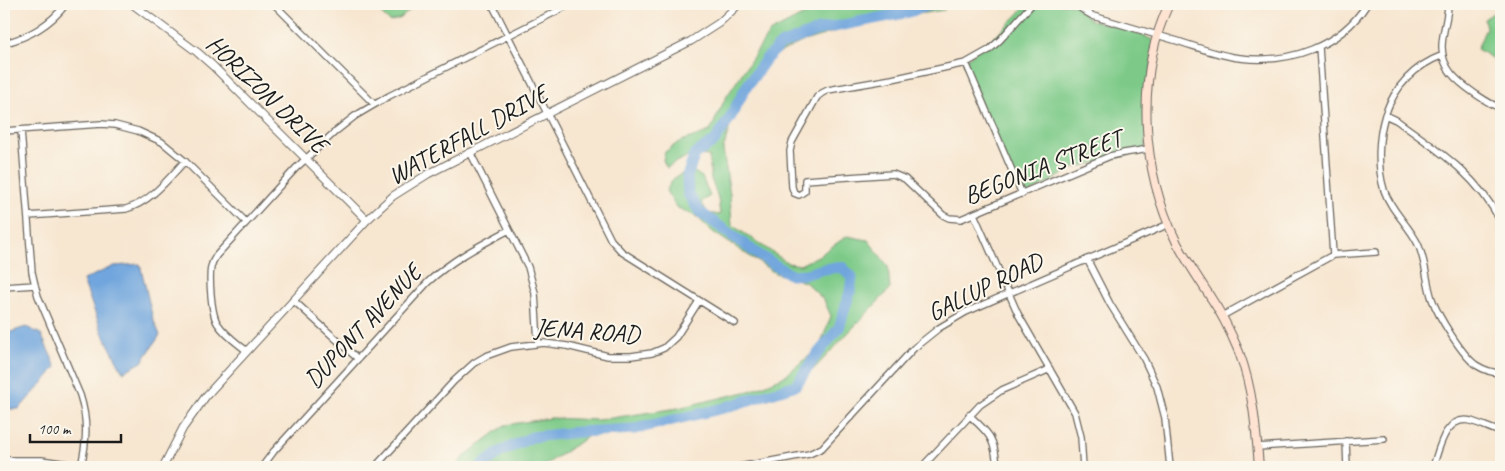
<svg xmlns="http://www.w3.org/2000/svg" width="1505" height="471" font-family="Caveat,sans-serif">
  <style>
    .green { fill: #7dca88; stroke: #4c7352 }
    .water { fill: #70a5dd; stroke: #46607c }
    .lines { fill: none; stroke-linecap: round; stroke-linejoin: round }
    .river { stroke: #70a5dd; stroke-width: 11 }
    .minor-casing { stroke: #69635b; stroke-width: 8 }
    .tertiary-casing { stroke: #69635b; stroke-width: 9 }
    .secondary-casing { stroke: #69635b; stroke-width: 10 }
    .minor { stroke: #fff; stroke-width: 5.5 }
    .tertiary { stroke: #fff; stroke-width: 7 }
    .secondary { stroke: #fee3d2; stroke-width: 8 }
    .labels { text-anchor: middle; dominant-baseline: central; stroke-width: 4; stroke-linejoin: round; paint-order: stroke }
    .street-label { font-size: 25px; fill: #1c1c1c; stroke: #fbf7ec }
  </style>
  <rect width="100%" height="100%" fill="#fbf7ec"/>
  <filter id="ink" filterUnits="userSpaceOnUse"><feTurbulence type="fractalNoise" baseFrequency=".02" numOctaves="2"/><feDisplacementMap in="SourceGraphic" scale="10" xChannelSelector="R" yChannelSelector="G"/><feConvolveMatrix kernelMatrix="1 2 1 2 8 2 1 2 1" color-interpolation-filters="sRGB"/></filter>
  <filter id="wash" filterUnits="userSpaceOnUse"><feTurbulence type="fractalNoise" baseFrequency=".0096" numOctaves="4" result="noise"/><feDisplacementMap in="SourceGraphic" scale="20" xChannelSelector="R" yChannelSelector="G"/><feGaussianBlur stdDeviation="1.12" result="paint"/><feColorMatrix in="noise" values="0 0 0 0 0 0 0 0 0 0 0 0 0 0 0 0 0 1.4 0 .05"/><feComposite in="paint" operator="in"/></filter>
  <g filter="url(#wash)">
    <rect width="100%" height="100%" fill="#f7e6d0"/>
    <path class="green" d="M371,4h45l-15,14 -11,4z
      M843,4h107l-6,6 -77,12 -63,19 -36,17 -31,45 -14,47 7,44 2,31 56,38 12,2 20,-10 27,-19 21,4 20,26 2,23 -81,85 -16,16 -25,9 -75,17 -103,19 -48,32h-39l-9,-1 -3,1h-36l12,-13 38,-29 46,-7 47,2 80,-12 75,-18 30,-13 36,-29 12,-32 -7,-16 -19,-18 -30,-9 -62,-41 -16,-15 -21,-10 -10,-16 7,-12 17,-10 12,8 8,19 -9,6 7,11 12,2 -2,-17 -7,-19 -2,-23c-17,-2 -29,2 -42,12l-4,-8 2,-8 14,-10 31,-11 15,-32 44,-66 39,-20z
      M1028,4h45l18,16 41,11 21,9 -8,111 -71,17 -53,30 -58,-136 38,-31z
      M1501,8v56l-24,-15 9,-21 -2,-9z"/>
    <path class="water" d="M140,264l13,55 7,16 -18,27 -19,10 -21,-40 -19,-52 31,-14z
      M26,327l15,7 15,33c-11,15 -25,28 -37,42h-15v-75z"/>
    <g class="lines">
      <path class="river" d="M480,467l20,-15 32,-15 47,-5 56,-3 89,-21 72,-23 19,-28 24,-29 11,-36 2,-15 -10,-10 -18,2 -18,5 -15,1 -32,-20 -59,-43 -12,-18 -1,-18 8,-22 19,-12 16,-24 15,-29 21,-30 14,-14 38,-15 91,-18 24,-8"/>
    </g>
  </g>
  <g filter="url(#ink)">
    <g class="lines">
      <defs>
        <path id="minor" d="M274,4l100,100
          M492,4l119,236 11,12 113,71
          M1032,4l-32,36 -11,10 -23,13 -74,16 -64,11 -6,3 -5,4 -25,45 -2,9 2,36 2,6 5,2 6,-4v-11l88,-6 12,5 38,36 6,3 12,1 149,-63 14,-3 25,-4
          M1075,4l11,8 7,4c27,8 54,16 81,24 21,6 44,16 66,18 49,6 100,-11 127,-54
          M1448,4c0,14 -6,28 -6,43 0,22 15,34 32,46 9,6 17,12 27,15
          M4,43c24,-5 47,-19 62,-39
          M1319,47l14,208
          M966,63l56,131
          M1385,115c10,-29 29,-49 58,-60
          M21,130l11,142 3,13 3,11 42,99c8,25 7,46 1,71
          M4,131l97,-7 14,1 23,6 24,11 23,19 61,61
          M470,152l58,115 7,26 3,50
          M974,214l44,100 57,99 6,24 2,30
          M28,216l98,-7c25,-7 42,-30 59,-48
          M1501,222c-24,-47 -63,-72 -105,-102l-11,-5c-7,23 -8,52 -1,75 7,21 25,35 34,54 8,18 8,37 14,55 6,17 30,56 44,66 8,5 16,8 25,8
          M1087,259l23,45 34,55 13,28 8,31 5,49
          M4,287l31,-2
          M293,300l65,59
          M1222,316l111,-61 43,-3
          M247,351c-10,-8 -22,-16 -29,-27 -7,-9 -9,-46 -7,-57 1,-4 3,-8 5,-11l80,-88 40,-37 19,-15 34,-20 182,-92
          M969,415c21,19 26,24 28,52
          M1346,441l1,26
          M1257,447l127,-8
          M4,460h37l47,7
          M262,467l12,-16 154,-169c25,-23 51,-36 81,-52
          M375,467l79,-86 20,-18 12,-7 25,-9 33,-4 23,3 41,10h23l21,-3 12,-5 12,-11 23,-36
          M739,467l70,-13 13,-6 92,-100 25,-20 27,-16 203,-88
          M922,467l58,-62 22,-15 48,-21
          M1433,467c6,-18 12,-52 38,-46 10,3 20,8 30,11"/>
        <path id="tertiary" d="M132,4l65,48 16,14 154,154
          M163,467l20,-39 23,-32 161,-176 26,-24 35,-22 263,-133 28,-18 20,-19"/>
        <path id="secondary" d="M1169,4c-34,74 -28,166 8,239 10,19 22,36 34,55 11,16 20,35 28,54 14,37 17,76 20,115"/>
      </defs>
      <use href="#minor" class="minor-casing"/>
      <use href="#tertiary" class="tertiary-casing"/>
      <use href="#secondary" class="secondary-casing"/>
      <use href="#minor" class="minor"/>
      <use href="#tertiary" class="tertiary"/>
      <use href="#secondary" class="secondary"/>
    </g>
  </g>
  <g class="labels">
    <g class="street-label">
      <text transform="translate(267 94) rotate(44)">HORIZON DRIVE</text>
      <text transform="translate(468 135) rotate(-29)">WATERFALL DRIVE</text>
      <text transform="translate(1043 167) rotate(-21)">BEGONIA STREET</text>
      <text transform="translate(985 287) rotate(-26)">GALLUP ROAD</text>
      <text transform="translate(363 326) rotate(-47)">DUPONT AVENUE</text>
      <text transform="translate(587 331) rotate(4)">JENA ROAD</text>
    </g>
  </g>
  <rect width="1505" height="471" fill="none" stroke="#fbf7ec" stroke-width="20"/>
  <path d="M30 434v8h91v-8" fill="none" stroke="#1c1c1c" stroke-width="2.5"/>
  <text x="38" y="434" font-size="15" fill="#1c1c1c" stroke="#fbf7ec" stroke-width="4" paint-order="stroke">100 m</text>
</svg>
